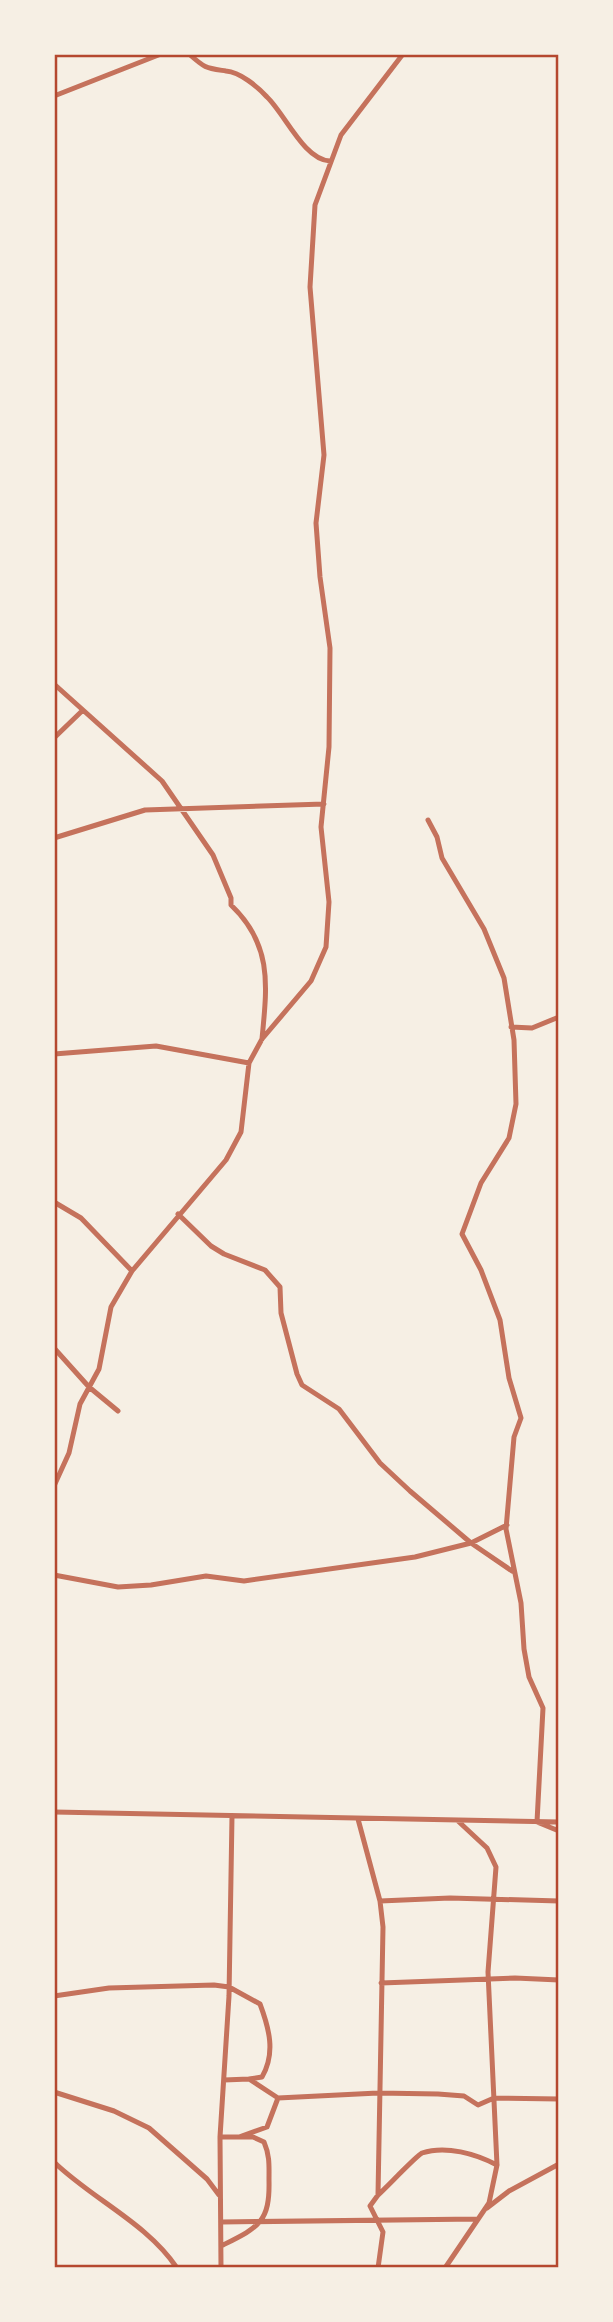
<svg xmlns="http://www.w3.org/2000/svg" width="613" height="2322" font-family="Poppins,sans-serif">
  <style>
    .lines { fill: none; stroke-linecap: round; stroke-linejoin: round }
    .minor { stroke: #c5725c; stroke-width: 5 }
    .neatline { fill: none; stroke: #b5482f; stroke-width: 2.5 }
  </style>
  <rect width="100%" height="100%" fill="#f6efe4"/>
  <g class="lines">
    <path class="minor" d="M189,54c17,15 17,14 37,17 14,1 32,16 41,26 18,17 37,63 63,64
      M54,96l107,-42
      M54,684l108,97 51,74 18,43v7c42,40 36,81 31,134
      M54,738l28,-27
      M428,820l9,17 5,21 42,71 20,49 10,62 2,64 -7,34 -28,45 -19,51 19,36 19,50 9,58 12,40 -7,19 -8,92 15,74 3,46 5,28 14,31 -6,114 22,9
      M54,838l91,-28 179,-6
      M511,1027l21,1 27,-11
      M54,1054l102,-8 93,17
      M54,1202l27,16 51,53
      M178,1214l33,32 13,8 41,16 15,17 1,26 16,61 5,11 37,24 41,54 30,28 61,52 41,28
      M54,1348l35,39 29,24
      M54,1486l15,-33 11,-49 19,-35 12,-62 21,-36 94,-111 15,-28 8,-69 13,-24 49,-58 15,-34 3,-45 -8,-75 8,-80 1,-99 -10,-71 -4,-54 8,-68 -14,-168 5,-82 26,-70 62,-81
      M54,1575l64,12 33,-2 55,-9 38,5 171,-24 56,-14 36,-18
      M54,1812l505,10
      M358,1819l22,82 3,26 -5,268 -8,11 13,26 -5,36
      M380,1901l70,-3 109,3
      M381,1983l134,-5 44,2
      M54,1996l55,-8 105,-3 15,2 31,17c9,24 16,49 2,73l-13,2
      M224,2080l25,-1 29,19
      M54,2092l60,19 35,17 58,51 12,16
      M220,2137h33l11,5c6,14 5,24 5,38 1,42 -10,47 -46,65
      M239,2137l28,-10 11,-29 100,-5 60,1 26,2 14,9 16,-7 65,1
      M54,2162c38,37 93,61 123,106
      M378,2195c8,-7 38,-39 44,-42 24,-8 54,1 75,12
      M487,2208l22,-17 50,-27
      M222,2222l256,-3
      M221,2268l-1,-131 9,-141 3,-180
      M445,2268l44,-65 8,-38 -9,-193 8,-105 -9,-19 -29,-27"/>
  </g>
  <rect width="613" height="2322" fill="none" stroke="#f6efe4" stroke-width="112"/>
  <rect x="56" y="56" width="501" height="2210" class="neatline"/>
</svg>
